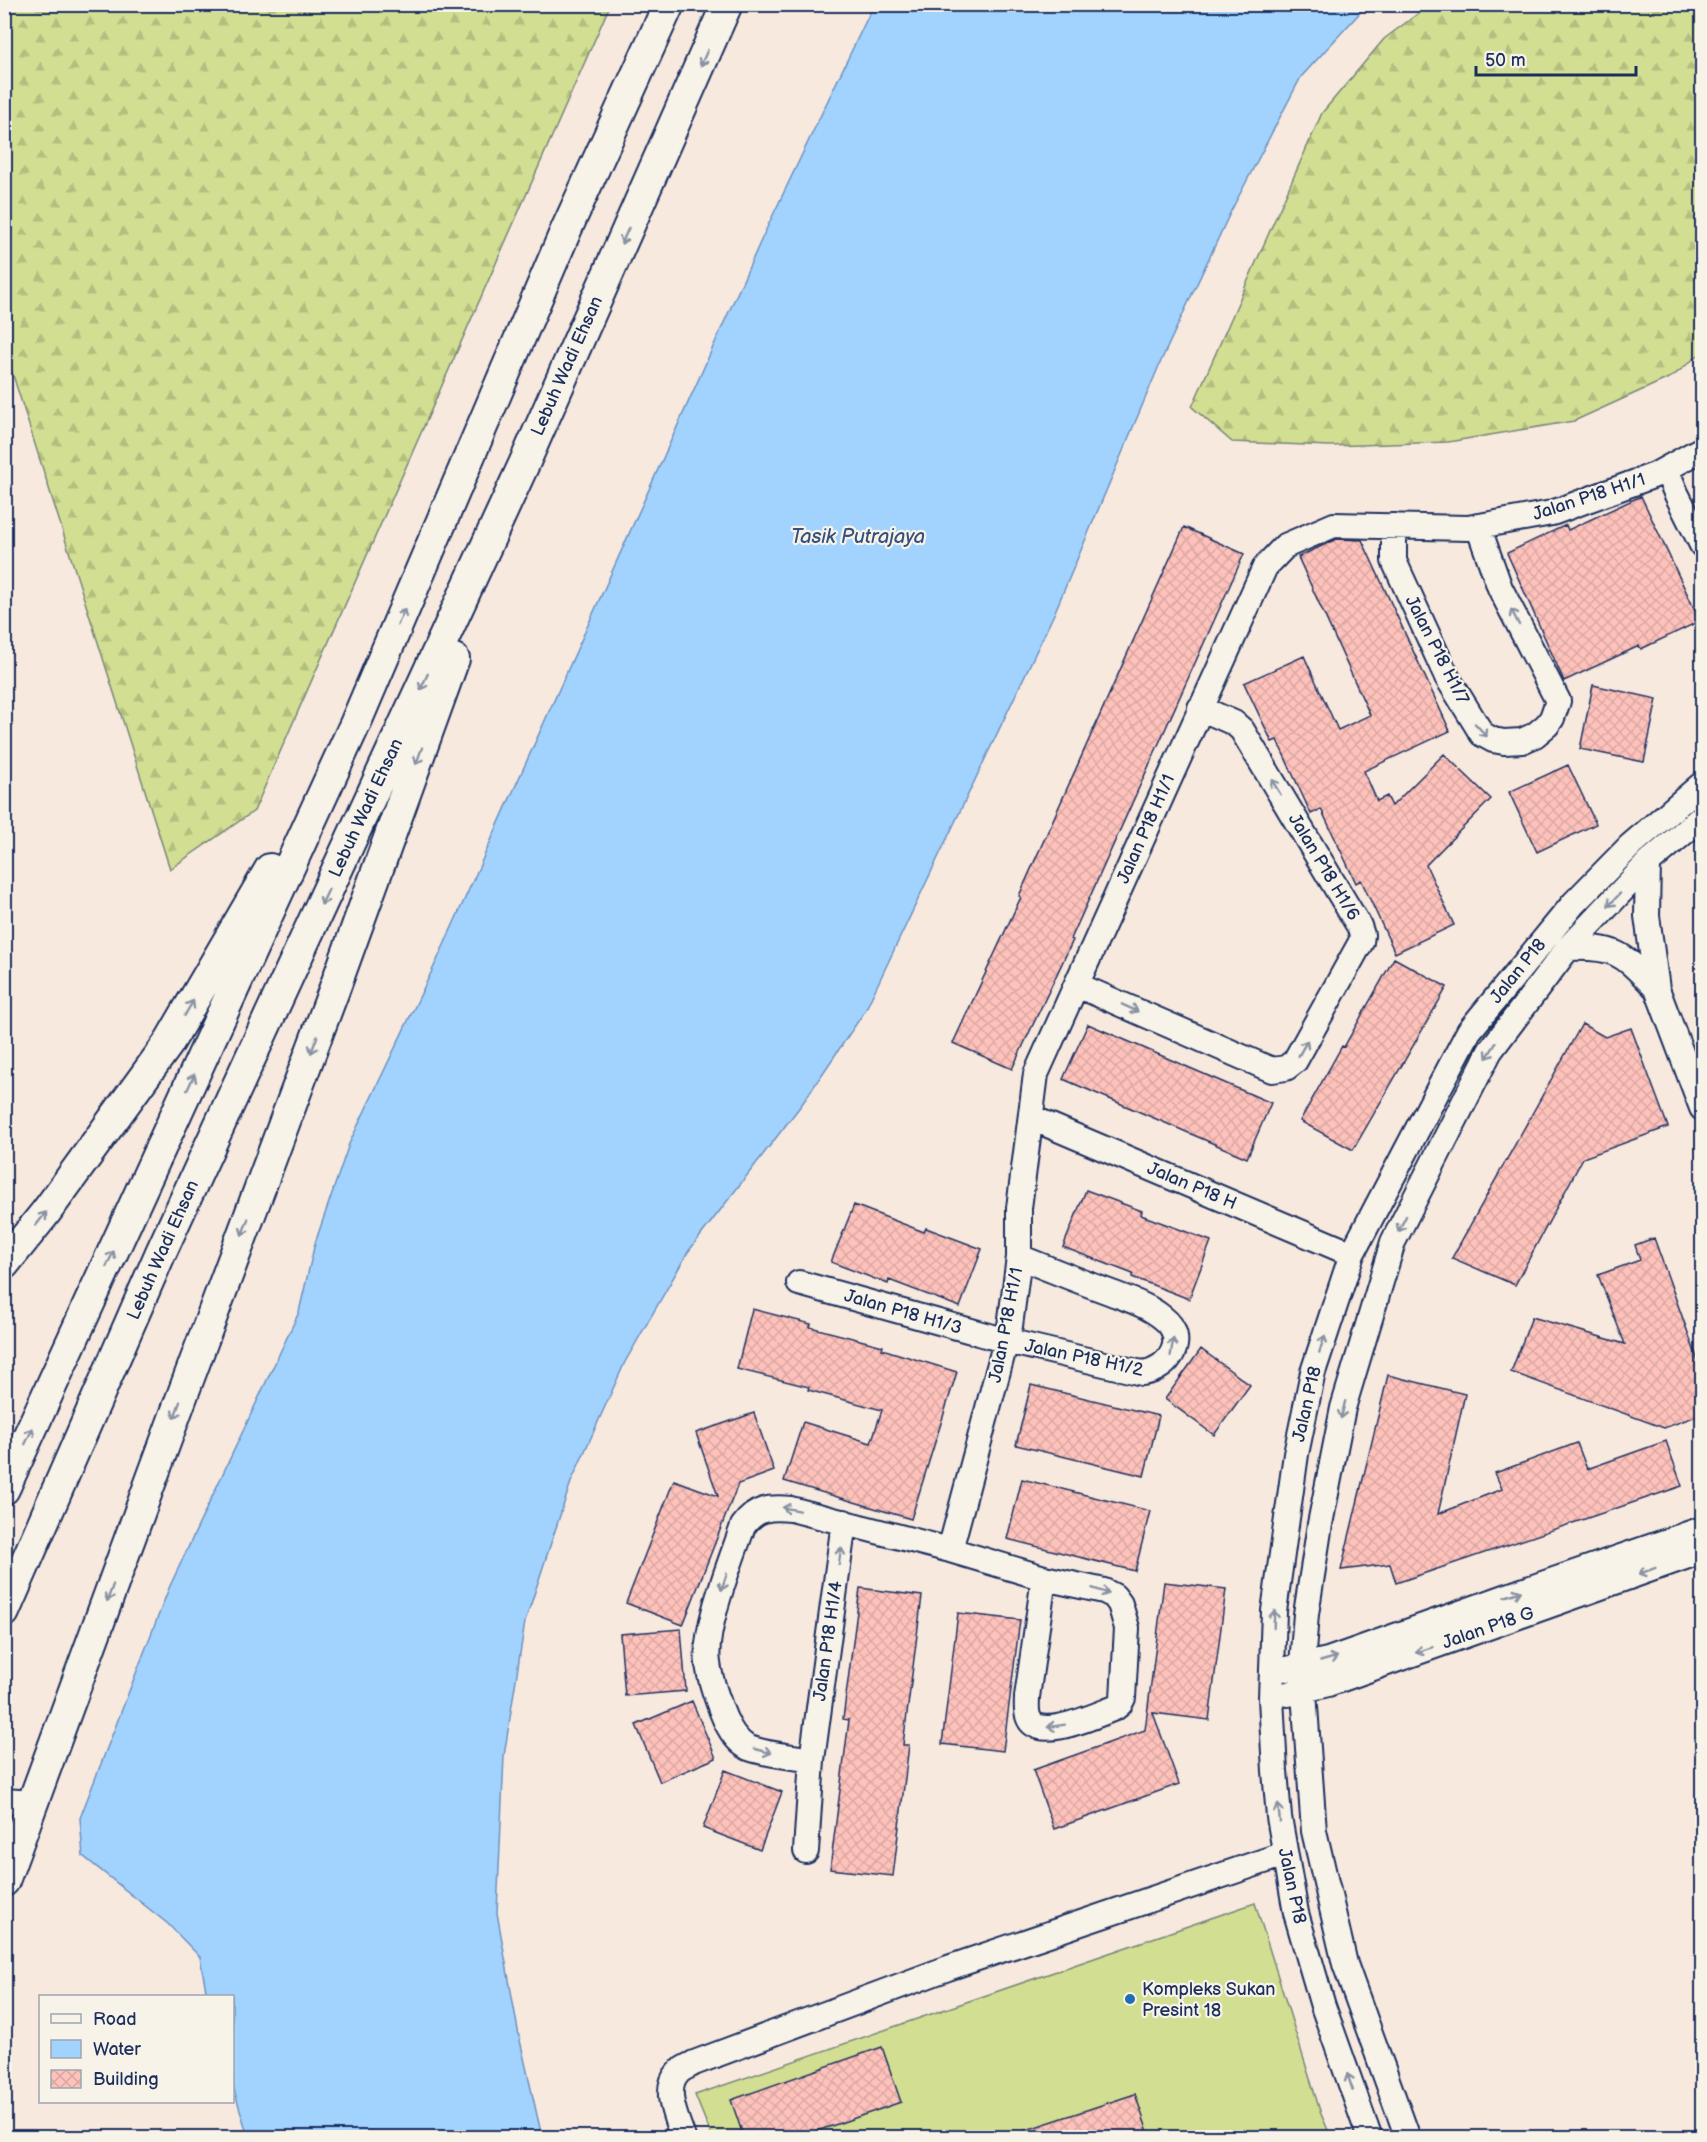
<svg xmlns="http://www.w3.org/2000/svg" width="1707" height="2142" font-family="'Balsamiq Sans',sans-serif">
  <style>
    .forest { fill: url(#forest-firs); stroke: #768678; stroke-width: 1.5 }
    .pitch { fill: #d2de91; stroke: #768678; stroke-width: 1.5 }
    .water { fill: #a2d3fe; stroke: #6c91be; stroke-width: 1.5 }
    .building { fill: url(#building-cross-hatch); stroke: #1b2f5e; stroke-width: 1.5 }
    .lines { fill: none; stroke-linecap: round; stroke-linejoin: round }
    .minor-casing { stroke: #1b2f5e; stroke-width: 28 }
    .major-casing { stroke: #1b2f5e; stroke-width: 34 }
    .minor { stroke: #f7f3e8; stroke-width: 24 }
    .major { stroke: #f7f3e8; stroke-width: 30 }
    .oneway { stroke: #8991a3 }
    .poi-dot { fill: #1f6fb2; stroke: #f7f3e8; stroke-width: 2 }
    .labels { text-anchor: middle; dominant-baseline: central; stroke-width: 4.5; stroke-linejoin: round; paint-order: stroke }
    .street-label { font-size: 18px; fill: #1b2f5e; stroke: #f7f3e8 }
    .poi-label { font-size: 18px; fill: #1b2f5e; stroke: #f7f3e8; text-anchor: start }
    .water-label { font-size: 20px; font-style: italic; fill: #36507e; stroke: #f7f3e8 }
  </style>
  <defs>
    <pattern id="forest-firs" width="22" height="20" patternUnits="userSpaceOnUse" patternTransform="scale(1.5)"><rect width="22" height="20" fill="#d2de91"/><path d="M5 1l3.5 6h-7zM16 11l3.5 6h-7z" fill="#b4bf7f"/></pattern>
    <pattern id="building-cross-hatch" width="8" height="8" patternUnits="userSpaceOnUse" patternTransform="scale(1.5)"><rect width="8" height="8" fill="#fec2bb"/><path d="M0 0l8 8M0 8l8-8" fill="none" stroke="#d9a7a3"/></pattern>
  </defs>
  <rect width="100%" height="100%" fill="#f8e9df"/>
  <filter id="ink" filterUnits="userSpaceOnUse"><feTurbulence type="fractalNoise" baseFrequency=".0167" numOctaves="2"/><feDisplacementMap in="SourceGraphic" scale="12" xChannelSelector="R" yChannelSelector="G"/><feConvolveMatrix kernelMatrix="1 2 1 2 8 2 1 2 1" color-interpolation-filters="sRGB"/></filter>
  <g filter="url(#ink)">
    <path class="forest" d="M1431,4l271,1v347l-29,24 -99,45 -126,21 -118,4 -98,-4 -40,-35 130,-294 62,-74z
      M4,5h606l-356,806 -84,58 -165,-519z"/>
    <path class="pitch" d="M1255,1903l66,211 10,23h-619l-17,-42z"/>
    <path class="water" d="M874,4l493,1 -66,72 -70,134 -70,150 -107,253 -189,397 -63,93 -114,148 -63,110 -54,120 -46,140 -21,134 -7,157 22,123 23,101h-294l-15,-51 -1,-90h-25l-7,-39 -32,-33 -85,-68 -3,-38 89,-230 130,-276 16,-69 34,-99 90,-188 324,-720z"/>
    <path class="building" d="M1641,496l59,125 -59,28 -2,-3 -75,35 -57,-128 59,-28 2,5z
      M1184,527l60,27 -173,385 2,1 -61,129 -59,-26 68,-146 -2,-1z
      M1337,539l25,1 88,191 -86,40 13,30 10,-5 5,10 52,-52 47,45 -65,66 28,60 -59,28 -34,-73 -5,3 -35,-74 -10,5 -34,-74 -5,2 -28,-59 60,-27 34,74 32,-15 -72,-158z
      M1593,685l64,14 -13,63 -64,-13z
      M1568,765l28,59 -59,28 -28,-60z
      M1394,958l53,29 -94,163 -53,-29 42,-75 2,1z
      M1088,1024l183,79 -24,55 -184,-79z
      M1582,1024l23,13 26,-9 37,99 -85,31 -68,127 -63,-27z
      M1086,1190l56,21 -1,4 70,26 -22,58 -57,-22 1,-3 -70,-27z
      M854,1205l70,27 2,-4 56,21 -22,58 -71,-27 -1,4 -57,-22z
      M1654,1238l48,134v42l-38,14 -153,-56 21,-55 93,27 -27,-69 42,-15 -5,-15z
      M752,1309l59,15 -1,3 73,19 -1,3 75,23 -46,147 -127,-38 19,-59 68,21 11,-33 -74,-20 1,-3 -72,-18z
      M1201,1349l49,36 -36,50 -49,-36z
      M1388,1375l77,19 -27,120 64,-25 -7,-16 82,-30 10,26 79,-28 16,45 -286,97 -6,-19 -49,6z
      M1031,1385l128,31 -15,60 -128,-31z
      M754,1413l20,58 -36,13 -55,141 -57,-22 48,-123 44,16 -22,-63z
      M1022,1479l128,32 -15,60 -128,-32z
      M1164,1582l62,7 -17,131 -56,-7 26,71 -125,45 -21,-59 112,-40z
      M860,1588l62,8 -19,149h6l-16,131 -63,-7 19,-149 -6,-1z
      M958,1613l62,7 -17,131 -61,-7z
      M681,1629l5,62 -61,5 -5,-62z
      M692,1701l24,57 -56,24 -24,-57z
      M725,1770l57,22 -22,58 -57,-22z
      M882,2047l19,55 -104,36h-53l-13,-38z
      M1135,2094l15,44h-136v-4z"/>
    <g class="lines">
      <defs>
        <path id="minor" d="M1666,469l10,24 26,52
          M1394,526v35l53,116 35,57 11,6 11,2 18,-1 13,-6 12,-10 5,-7 6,-17 -58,-113 -22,-62
          M1648,863l-1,53 10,73 45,119
          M1568,948c51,-2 55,7 89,41
          M1077,985l195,85 14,-2 9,-7 66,-119 1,-7 -3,-9 -117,-196 -8,-7 -34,-15
          M1032,1118l320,136
          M799,1283l208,58 135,32c28,-3 47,-35 21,-55 -15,-13 -36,-19 -54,-26 -30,-11 -60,-23 -90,-35
          M950,1550l60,-224 9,-69v-49l17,-134 229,-507 20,-21 49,-21 134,3 84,-15 103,-38 47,-26
          M1287,1669l41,-9 191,-68 183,-63
          M1288,1694l40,-10 374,-133
          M812,1760c-20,-4 -44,-5 -63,-12 -13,-6 -22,-23 -27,-36 -6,-16 -12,-32 -14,-49 -5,-34 23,-102 35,-137 13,-18 26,-19 48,-17l159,41 94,28 60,13 10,5 6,8 7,24 -4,70 -3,6 -5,4c-17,6 -79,36 -87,8 -2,-6 -1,-13 -1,-19l17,-119
          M4,1801l30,2
          M806,1851l6,-91 32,-238
          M683,2138c-6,-19 -21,-48 -5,-65 3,-4 11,-7 16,-10l254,-95 337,-114
          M1370,2138l-47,-132 -27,-93 -17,-96 -4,-46 -4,-73 3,-87 22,-157 17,-82 39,-118 117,-223 105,-128 57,-58 71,-61
          M1408,2138l-63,-174 -31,-133 -12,-166 4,-51 14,-90 23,-116 50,-166 97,-191 78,-103 80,-85 54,-46"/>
        <path id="major" d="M4,1264l42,-52 122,-168 102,-175
          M4,1489l352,-767 210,-492 103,-226
          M4,1612l157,-360 363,-788 203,-460
          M4,1881l180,-490 150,-401 120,-331"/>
      </defs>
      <use href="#minor" class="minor-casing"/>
      <use href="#major" class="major-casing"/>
      <use href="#minor" class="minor"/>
      <use href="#major" class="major"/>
    </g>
    <defs><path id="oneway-shaft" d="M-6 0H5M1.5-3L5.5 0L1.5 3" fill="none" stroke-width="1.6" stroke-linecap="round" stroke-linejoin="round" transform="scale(1.5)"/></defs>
    <g class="oneway">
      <use href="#oneway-shaft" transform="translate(704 58) rotate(114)"/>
      <use href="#oneway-shaft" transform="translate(625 236) rotate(114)"/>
      <use href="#oneway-shaft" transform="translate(401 617) rotate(-67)"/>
      <use href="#oneway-shaft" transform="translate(1515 617) rotate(-117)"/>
      <use href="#oneway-shaft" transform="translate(424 682) rotate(115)"/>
      <use href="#oneway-shaft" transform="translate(1481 730) rotate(47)"/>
      <use href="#oneway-shaft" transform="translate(419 756) rotate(110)"/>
      <use href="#oneway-shaft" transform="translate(1276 787) rotate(-121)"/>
      <use href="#oneway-shaft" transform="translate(325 897) rotate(115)"/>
      <use href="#oneway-shaft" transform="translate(1614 900) rotate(133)"/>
      <use href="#oneway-shaft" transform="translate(189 1008) rotate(-60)"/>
      <use href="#oneway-shaft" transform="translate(1130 1008) rotate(24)"/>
      <use href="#oneway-shaft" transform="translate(314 1045) rotate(111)"/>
      <use href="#oneway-shaft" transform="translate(1303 1048) rotate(-61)"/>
      <use href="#oneway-shaft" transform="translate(1491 1051) rotate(122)"/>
      <use href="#oneway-shaft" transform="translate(191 1082) rotate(-65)"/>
      <use href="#oneway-shaft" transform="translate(41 1219) rotate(-52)"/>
      <use href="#oneway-shaft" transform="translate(1402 1224) rotate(117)"/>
      <use href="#oneway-shaft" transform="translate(245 1227) rotate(111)"/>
      <use href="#oneway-shaft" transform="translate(110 1259) rotate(-65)"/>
      <use href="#oneway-shaft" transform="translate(1322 1344) rotate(-72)"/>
      <use href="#oneway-shaft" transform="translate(1172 1347) rotate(-81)"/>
      <use href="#oneway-shaft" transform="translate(177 1410) rotate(110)"/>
      <use href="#oneway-shaft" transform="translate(1343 1410) rotate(104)"/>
      <use href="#oneway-shaft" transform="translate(29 1436) rotate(-65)"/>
      <use href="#oneway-shaft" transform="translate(791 1509) rotate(-170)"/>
      <use href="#oneway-shaft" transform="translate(840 1556) rotate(-82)"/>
      <use href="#oneway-shaft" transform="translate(1647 1571) rotate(160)"/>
      <use href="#oneway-shaft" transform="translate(724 1582) rotate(108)"/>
      <use href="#oneway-shaft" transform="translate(1101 1591) rotate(18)"/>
      <use href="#oneway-shaft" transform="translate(110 1593) rotate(110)"/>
      <use href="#oneway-shaft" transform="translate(1513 1594) rotate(-19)"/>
      <use href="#oneway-shaft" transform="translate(1274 1619) rotate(-88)"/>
      <use href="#oneway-shaft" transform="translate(1424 1650) rotate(161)"/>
      <use href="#oneway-shaft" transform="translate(1329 1659) rotate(-16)"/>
      <use href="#oneway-shaft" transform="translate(1056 1726) rotate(171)"/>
      <use href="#oneway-shaft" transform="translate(763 1751) rotate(14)"/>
      <use href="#oneway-shaft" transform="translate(1279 1813) rotate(-96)"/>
      <use href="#oneway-shaft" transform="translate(1350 2082) rotate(-109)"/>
    </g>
  </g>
  <circle class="poi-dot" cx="1130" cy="1999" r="6"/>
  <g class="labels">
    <g class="street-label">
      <text transform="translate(567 366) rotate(-66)">Lebuh Wadi Ehsan</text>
      <text transform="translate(1589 497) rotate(-18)">Jalan P18 H1/1</text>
      <text transform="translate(1437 650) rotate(63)">Jalan P18 H1/7</text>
      <text transform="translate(366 808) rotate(-65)">Lebuh Wadi Ehsan</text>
      <text transform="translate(1146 829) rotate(-66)">Jalan P18 H1/1</text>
      <text transform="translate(1324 867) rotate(59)">Jalan P18 H1/6</text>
      <text transform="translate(1518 971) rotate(-51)">Jalan P18</text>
      <text transform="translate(1192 1186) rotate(23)">Jalan P18 H</text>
      <text transform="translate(163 1250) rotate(-66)">Lebuh Wadi Ehsan</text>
      <text transform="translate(903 1312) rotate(16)">Jalan P18 H1/3</text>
      <text transform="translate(1006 1325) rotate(-79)">Jalan P18 H1/1</text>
      <text transform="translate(1084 1358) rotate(12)">Jalan P18 H1/2</text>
      <text transform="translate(1307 1404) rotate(-77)">Jalan P18</text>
      <text transform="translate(1488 1628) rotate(-19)">Jalan P18 G</text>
      <text transform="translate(828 1641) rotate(-82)">Jalan P18 H1/4</text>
      <text transform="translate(1292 1886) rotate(78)">Jalan P18</text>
    </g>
    <g class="poi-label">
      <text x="1142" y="1989">Kompleks Sukan<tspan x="1142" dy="21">Presint 18</tspan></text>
    </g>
    <g class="water-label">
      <text x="858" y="537">Tasik Putrajaya</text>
    </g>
  </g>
  <rect width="1707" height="2142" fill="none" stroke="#f7f3e8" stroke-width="24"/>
  <rect x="12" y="12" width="1683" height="2118" fill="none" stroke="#1b2f5e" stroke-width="2" filter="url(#ink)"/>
  <rect x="39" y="1995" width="195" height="108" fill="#f7f3e8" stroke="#9fa5b1" stroke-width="1.5"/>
  <rect x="51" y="2014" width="30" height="9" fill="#f7f3e8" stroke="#9fa5b1" stroke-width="1.5"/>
  <text x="93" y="2025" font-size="18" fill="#1b2f5e">Road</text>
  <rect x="51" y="2040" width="30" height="18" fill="#a2d3fe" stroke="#9fa5b1" stroke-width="1.5"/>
  <text x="93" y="2055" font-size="18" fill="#1b2f5e">Water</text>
  <rect x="51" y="2070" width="30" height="18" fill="url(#building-cross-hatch)" stroke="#9fa5b1" stroke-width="1.5"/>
  <text x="93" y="2085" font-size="18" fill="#1b2f5e">Building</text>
  <path d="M1476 66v9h160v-9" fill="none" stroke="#1b2f5e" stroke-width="3"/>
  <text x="1485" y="66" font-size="18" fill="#1b2f5e" stroke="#f7f3e8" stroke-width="4.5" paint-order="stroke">50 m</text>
</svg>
